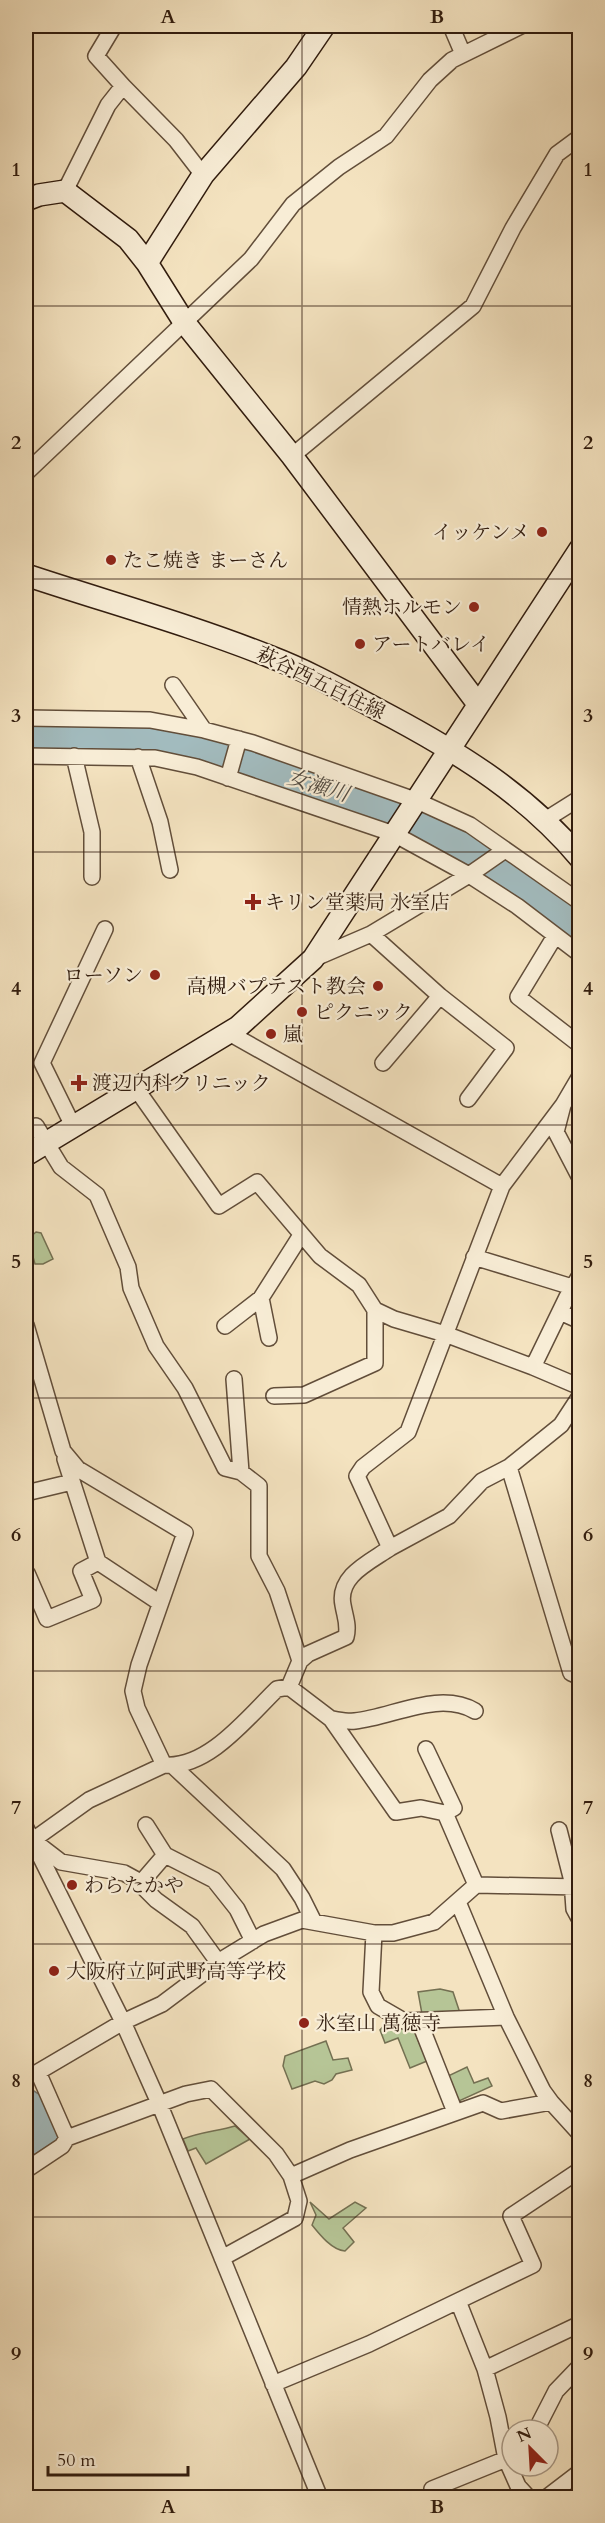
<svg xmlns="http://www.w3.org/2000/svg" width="605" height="2523" font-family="Cardo,'Noto Serif JP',serif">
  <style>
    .green { fill: #b6c596; stroke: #747052; stroke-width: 1.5 }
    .water { fill: #a2bbbe; stroke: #757b78; stroke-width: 1.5 }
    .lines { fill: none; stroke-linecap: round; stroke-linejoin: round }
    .river { stroke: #a2bbbe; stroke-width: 33 }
    .street-casing { stroke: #624e3a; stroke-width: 18 }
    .secondary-casing { stroke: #311c0e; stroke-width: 24 }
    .street { stroke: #f8edd6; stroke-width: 15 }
    .secondary { stroke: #f8edd6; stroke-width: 21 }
    .grid { fill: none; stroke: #311c0e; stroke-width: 1.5; stroke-opacity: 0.55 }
    .poi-dot { fill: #8f2418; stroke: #f8edd6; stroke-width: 2 }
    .labels { text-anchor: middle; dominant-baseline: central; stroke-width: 4.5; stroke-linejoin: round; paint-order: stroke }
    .poi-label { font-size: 20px; fill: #311c0e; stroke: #f8edd6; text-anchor: start }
    .street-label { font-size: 20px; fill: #311c0e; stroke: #f8edd6 }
    .water-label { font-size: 21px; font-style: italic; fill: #534c43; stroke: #f8edd6 }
    .neatline { fill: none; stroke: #311c0e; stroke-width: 2 }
    .grid-label { font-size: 20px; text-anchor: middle; font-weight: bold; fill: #311c0e }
  </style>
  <rect width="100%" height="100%" fill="#f4e3c0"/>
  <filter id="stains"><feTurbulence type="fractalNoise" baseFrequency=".00333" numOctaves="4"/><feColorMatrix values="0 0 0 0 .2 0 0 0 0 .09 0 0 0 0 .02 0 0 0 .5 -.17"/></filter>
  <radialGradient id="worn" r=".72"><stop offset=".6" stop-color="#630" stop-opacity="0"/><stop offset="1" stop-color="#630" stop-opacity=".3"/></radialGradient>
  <path class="green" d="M36,1232l5,1 12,26 -10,5h-8l-7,-25z
    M440,1989l13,3 7,21 -38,1 -4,-22z
    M387,2022l26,6 14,33 -17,7 -12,-30 -13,5 -5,-13z
    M326,2041l7,19 15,-2 4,12 -16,4 -4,6 -8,4 -9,-3 -23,8 -9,-23 2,-10z
    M467,2067l7,16 14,-5 4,8 -33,15 -11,-25z
    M235,2126l15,13 -44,25 -10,-16 -8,3 -5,-12c17,-7 35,-8 52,-13z
    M310,2202l19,17 26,-17 11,6 -23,20 11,14 -9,9c-13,-1 -25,-16 -33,-26l4,-10z"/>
  <path class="water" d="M26,2086l16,10 20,41 -36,23z"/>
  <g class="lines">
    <path class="river" d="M26,737l118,2 97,23 146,46 36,16 85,48 72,53"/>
    <defs>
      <path id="street" d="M451,26l12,28
        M123,86l53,54 27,35
        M65,191l43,-86 15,-19 -27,-30 18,-30
        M292,456l181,-150 40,-78 44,-74 23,-17
        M26,473l225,-214 42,-55 46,-37 47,-31 44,-56 22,-20 69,-34
        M173,685l31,45
        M26,718l124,2 54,10 49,13 162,57 55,25 110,77
        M26,756l129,2 42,9 197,67 75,41 48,31 63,48
        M74,756l18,76v45
        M138,757l22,65 10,48
        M228,778l11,-39
        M545,820l35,-22
        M371,934l69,62 66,52 -38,51
        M555,936l-37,61 62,48
        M313,959l58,-25 98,-59 36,-25
        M229,1033l273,153
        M383,1063l57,-67
        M580,1076l-17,29 -7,27 24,46
        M135,1087l84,119 38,-24 63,74 39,29 16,25 19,9 51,15 88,33 47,20
        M563,1105l-61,81 -94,246 -45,35 -6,9 33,72 59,-32 33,-35 27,-14 62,206 9,4
        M36,1126l25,41 36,28 31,72 3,21 25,58 29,42 40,80 16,4 18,14v70l18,35 23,70 -11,26
        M73,1126l-31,-63 63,-134
        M474,1257l98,30
        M560,1312l20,9
        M26,1325l37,126 15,18 107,64 -46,132 -6,26 4,17 27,57 -75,35 -63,45
        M225,1326l36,-28
        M269,1338l-8,-40 40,-63
        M533,1367l34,-70 13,-22
        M234,1379l7,93
        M274,1396l30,-1 71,-32v-53
        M65,1459l33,103 62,41
        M509,1467l52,-42 19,-29
        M26,1493l46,-11
        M27,1573l20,46 46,-19 -12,-29 17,-9
        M300,1661l8,-7 38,-17c3,-12 -1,-20 -3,-32 -6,-29 27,-43 47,-57
        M331,1719c8,1 16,3 24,2 38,-4 84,-31 120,-10
        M426,1749l28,59 -9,5
        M164,1765c44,4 84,-48 113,-76l12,-2 42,32 65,93 25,-4 24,5 31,72
        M173,1766l110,103 19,29 12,24
        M146,1825l19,30 49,25 23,29 16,32
        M26,1828l97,194 36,81 161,395
        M559,1830l13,51 2,28 6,11
        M35,1842l26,20 63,11 11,6 21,21 36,26 26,36
        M140,1884l25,-29
        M458,1902l48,115 37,74 8,11
        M374,1933l-3,59 7,14 26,15 102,-4
        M419,2021l36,91
        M67,2138l119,-44 25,-5 65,65 15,22 59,-26 133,-47 18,8 50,-9 29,32
        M26,2170l36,-24 5,-8 -29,-66 85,-50 39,-18 56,-42 46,-28 38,-14 72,13h19l41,-11 42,-37 104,2
        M222,2258l73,-40 4,-17 -8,-25
        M458,2301l75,-36 -22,-49 69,-46
        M485,2369l95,-45
        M273,2384l96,-40 89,-43 27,68 13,48 8,42 12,27 11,12
        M536,2430l20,-39 24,-25
        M435,2498l-3,-9 74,-30
        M546,2498l34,-26"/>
      <path id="secondary" d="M26,200l13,-5 26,-4 63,48 19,24 37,59 108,134 186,248
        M147,263l56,-88 93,-108 28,-41
        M26,575c81,27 165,50 245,82 42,16 81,39 121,60 71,38 136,79 188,141
        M26,1155l212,-128 75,-68 267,-410"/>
    </defs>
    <use href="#street" class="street-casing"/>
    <use href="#secondary" class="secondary-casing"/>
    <use href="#street" class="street"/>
    <use href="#secondary" class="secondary"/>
  </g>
  <path class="grid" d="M302,26v2472M26,306h554M26,579h554M26,852h554M26,1125h554M26,1398h554M26,1671h554M26,1944h554M26,2217h554"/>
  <g class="poi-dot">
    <circle cx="542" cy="532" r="6"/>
    <circle cx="111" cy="560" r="6"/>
    <circle cx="474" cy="607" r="6"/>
    <circle cx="360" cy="644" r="6"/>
    <path d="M250 893h6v6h6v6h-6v6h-6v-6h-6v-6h6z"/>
    <circle cx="155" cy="975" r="6"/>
    <circle cx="378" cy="986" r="6"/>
    <circle cx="302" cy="1012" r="6"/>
    <circle cx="271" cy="1034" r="6"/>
    <path d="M76 1074h6v6h6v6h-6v6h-6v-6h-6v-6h6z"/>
    <circle cx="72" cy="1885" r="6"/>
    <circle cx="54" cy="1971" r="6"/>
    <circle cx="304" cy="2023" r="6"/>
  </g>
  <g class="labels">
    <g class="poi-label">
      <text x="530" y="532" text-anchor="end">イッケンメ</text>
      <text x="123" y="560">たこ焼き まーさん</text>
      <text x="462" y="607" text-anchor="end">情熱ホルモン</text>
      <text x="372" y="644">アートバレイ</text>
      <text x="265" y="902">キリン堂薬局 氷室店</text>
      <text x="143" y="975" text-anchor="end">ローソン</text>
      <text x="366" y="986" text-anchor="end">高槻バプテスト教会</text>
      <text x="314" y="1012">ピクニック</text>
      <text x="283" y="1034">嵐</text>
      <text x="92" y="1083">渡辺内科クリニック</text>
      <text x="84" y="1885">わらたかや</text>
      <text x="66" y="1971">大阪府立阿武野高等学校</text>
      <text x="316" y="2023">氷室山 萬徳寺</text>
    </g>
    <g class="street-label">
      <text transform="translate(321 683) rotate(26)">萩谷西五百住線</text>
    </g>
    <g class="water-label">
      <text transform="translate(318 786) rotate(17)">女瀬川</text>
    </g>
  </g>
  <rect width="605" height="2523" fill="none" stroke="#f4e3c0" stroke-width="66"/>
  <g transform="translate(530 2448) rotate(336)"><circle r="28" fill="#f8edd6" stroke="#a89986" stroke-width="1.5"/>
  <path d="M0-4.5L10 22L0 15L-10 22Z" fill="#8f2418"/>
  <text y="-9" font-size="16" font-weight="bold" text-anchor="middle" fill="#311c0e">N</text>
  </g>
  <path d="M48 2466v9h140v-9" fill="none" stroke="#311c0e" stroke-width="3"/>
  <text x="57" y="2466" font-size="18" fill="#311c0e" stroke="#f8edd6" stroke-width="4.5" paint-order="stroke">50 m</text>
  <rect x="33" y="33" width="539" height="2457" class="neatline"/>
  <g class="grid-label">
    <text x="168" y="23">A</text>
    <text x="437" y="23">B</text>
    <text x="16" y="176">1</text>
    <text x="588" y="176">1</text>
    <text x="16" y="449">2</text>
    <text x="588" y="449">2</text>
    <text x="16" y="722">3</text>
    <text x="588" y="722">3</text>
    <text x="16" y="995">4</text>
    <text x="588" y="995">4</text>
    <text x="16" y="1268">5</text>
    <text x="588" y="1268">5</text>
    <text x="16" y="1541">6</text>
    <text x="588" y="1541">6</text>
    <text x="16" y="1814">7</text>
    <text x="588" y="1814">7</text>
    <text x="16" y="2087">8</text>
    <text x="588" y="2087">8</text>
    <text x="16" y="2360">9</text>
    <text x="588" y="2360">9</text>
    <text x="168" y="2513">A</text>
    <text x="437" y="2513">B</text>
  </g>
  <rect width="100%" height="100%" filter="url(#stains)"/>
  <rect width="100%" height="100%" fill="url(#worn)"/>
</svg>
